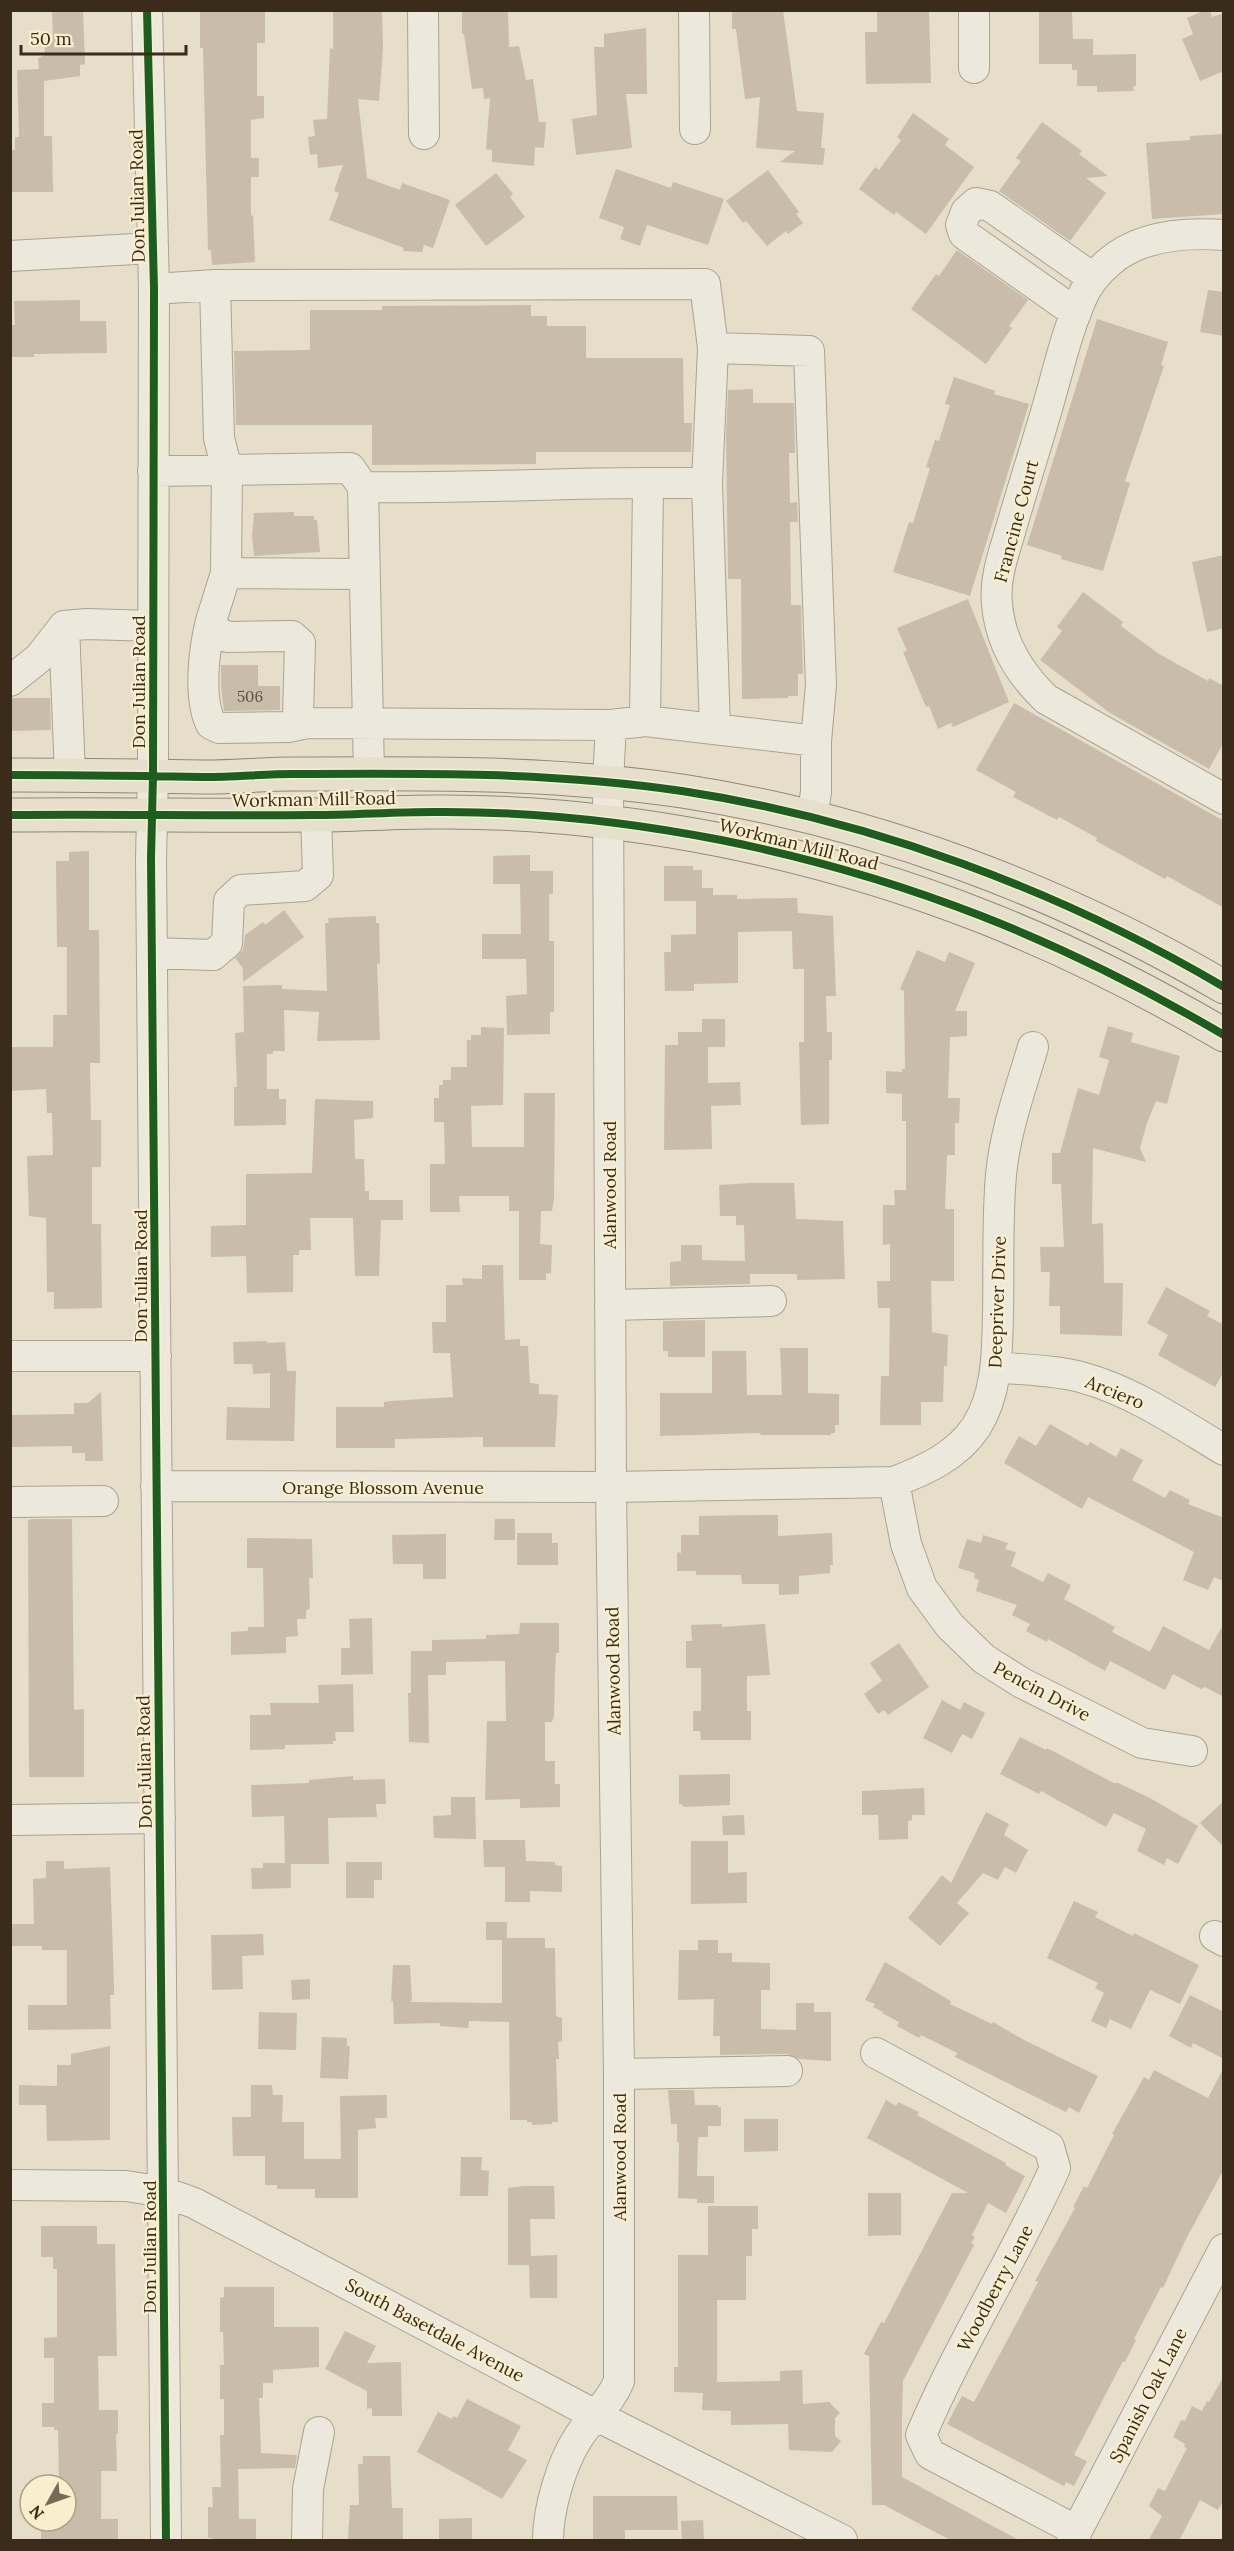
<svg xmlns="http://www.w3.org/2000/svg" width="1234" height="2551" font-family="Lora,serif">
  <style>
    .building { fill: #cabcaa }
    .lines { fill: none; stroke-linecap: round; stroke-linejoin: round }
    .minor-casing { stroke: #aba293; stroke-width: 32 }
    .major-casing { stroke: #90887a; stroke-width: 35 }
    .minor { stroke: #ede8dc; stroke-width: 30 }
    .major { stroke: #e5dfcc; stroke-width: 33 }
    .cycleway-casing { stroke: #f9eecd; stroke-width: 11 }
    .cycleway { stroke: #1b5e20; stroke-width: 8 }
    .labels { text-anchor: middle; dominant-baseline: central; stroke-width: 4.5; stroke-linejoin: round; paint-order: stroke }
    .number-label { font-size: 15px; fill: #5e4f3f }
    .street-label { font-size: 18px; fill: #3a2b1b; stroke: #f9eecd }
  </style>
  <rect width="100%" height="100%" fill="#e6dec9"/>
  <path class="building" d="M52,10h31l2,54 -5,1v11l-36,5v55h8l1,56h-43v-42h5v-13h4l-2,-67 22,-1 -1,-11 7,-3 -1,-13h9z
    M200,10h65v33h-8v53h7v22l-13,2v38h8v19h-8v39l2,-1 2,47 -43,3 -1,-15h-3l-5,-202h-3z
    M333,10h49l1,39 -4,52 -21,-2 9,79 33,12 2,-7 48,17 -17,48 -9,-3 -2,7 -19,-1 1,-3 -75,-28 10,-27 -5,-2 9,-26 -25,3 -1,-14 -7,1 -2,-18 7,-1 -2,-16 14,-1 3,-71 3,1z
    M462,10h46l1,37 10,-1 7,34 7,-1 6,43h7l-2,26 -9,-1 -1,19 -42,-4v-12l-6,-1 4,-51 -6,1 -1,-11 -11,1 -8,-55h-2z
    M732,10h51l14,101 27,2 -3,35h4l-2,17 -43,-3 15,-11 -39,-3 4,-51 -15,2 -9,-70h-4z
    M877,10h52l2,73 -65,1 -1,-52h12z
    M1039,10h33l1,29h20v16l43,-1v32h-3l1,5 -37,1v-6h-20v-16h-5v-6h-33z
    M1205,10h5l2,7 12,-4v58l-24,10 -18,-42 11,-5 -6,-16z
    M646,28l1,66h-21l6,54 -56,7 -4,-36 25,-4 -3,-68h10v-13z
    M913,113l36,26 -4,6 29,22 -48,67 -30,-22 -2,3 -35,-26 16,-22 4,3 22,-30 -4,-3z
    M1042,122l40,29 -3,3 29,22 -22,2 20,15 -36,48 -71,-50 22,-30 -5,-3z
    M1224,134v80l-72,5 -6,-76 44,-3v-4z
    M616,169l55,19 2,-6 51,17 -16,46 -61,-20 -7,21 -20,-7 4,-12 -25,-9z
    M768,170l31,42 -3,2 7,9 -15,11 -2,-3 -19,15 -21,-25 -3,2 -17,-22z
    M496,173l17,21 -3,3 15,20 -39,29 -31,-41z
    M957,250l71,50 -19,26 3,2 -26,36 -75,-55 25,-35 3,2z
    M1208,290l16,2v44l-24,-4z
    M80,300v21h26l1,32 -73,1v3h-24v-32h5l-1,-24z
    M531,305v11h16v10h39v32h97l1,65h8l-1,29h-155v12l-164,1v-40h-136l-2,-74 76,-1v-40h72v-4z
    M1097,319l71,23 -7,23 3,1 -39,115 5,2 -27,88 -42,-12 1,-3 -35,-11z
    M954,377l41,14 -1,3 35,10 -59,192 -77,-24 16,-50 4,1 17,-55 -4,-1 9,-27 4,1 11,-36 -5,-1z
    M753,389v14h41l1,50h-6l1,50 7,-1 1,20h-8l1,83h10l2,69h-5v22h-10v2l-46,1 -1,-120h-13l-2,-143 2,-46z
    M294,512v4h20v4h3l3,32 -66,4 -2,-21 2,-22z
    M1224,555v73l-17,4 -15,-70z
    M1083,592l40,30 -2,4 38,28 49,27 1,-3 15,8v56l-15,27 -99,-56 -70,-53 22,-29 -5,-4z
    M968,599l41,103 -56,25 -2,-4 -13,6 -9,-23 -3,1 -23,-55 4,-1 -10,-23z
    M221,665h37v21h22v24l-56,1 -3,-24z
    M10,698h40l1,32 -41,1z
    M1014,703l210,118v87l-57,-32 -2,3 -69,-38 1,-3 -38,-21 -2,3 -44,-23 3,-5 -40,-22z
    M89,851v79h10l1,133h-10l1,57h10v47h-9v57h9l1,84 -48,1v-17h-7l-1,-74 -17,-2 -2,-60 26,-1 -1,-42h-5l-1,-24 -36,2v-44h43v-32h14v-68h-10l-1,-86h13v-9z
    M530,855v16h23v23h-4v47h5v71h-4v22l-43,1 -1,-39 21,-2 -1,-35h-44v-25h39l-1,-50h-27v-28z
    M664,866h29v4h9v18h11v7h24v4l60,-1 1,15 35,3 3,80h-10l1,36h5v28h-3v64l-28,1 -2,-83h5v-73h-11l-1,-38 -54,1v51l-44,1v7h-29l-1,-39h7v-17l25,-1v-33h-32z
    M284,910l20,27 -61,45v-14l-8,-10 8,-8 2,-15 18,-13 2,3z
    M376,916v7h3l1,40 -3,1 3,76 -63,1 2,-29 -35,-2 1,41h-12v3h-6v35h12v10h7v26l-52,1v-39h3l-2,-54 9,-1 -1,-46 39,-1v4l45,2 -2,-68h4l-1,-5z
    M917,950l28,12 4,-10 26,11 -20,48h12v25l-17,1 -2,61h12l-1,25h-4v32h-8l-2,54h9v72h-23l1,51 16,3 -1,31h-3l-1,36h-22v23h-41l1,-49h8l1,-68h-12l-1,-27h13v-37l-7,1v-40h12l-1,-15h12v-69h-4v-27l-16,-1v-22l16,1v-3h3l-1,-78 -4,-2z
    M702,1019h23v28h-17v36l32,-1 1,23 -30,1 1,43 -48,1 1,-105h13v-13h24z
    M1108,1026l25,7 -2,9 49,14 -13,48 -11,-3 -9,22 -7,25 6,14 -53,-14 -1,76 11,-1 1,60h19l-1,53 -62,-2v-28h-11l1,-34h-9l-1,-25h24l-3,-63h-9v-31h8l18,-65 21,7 10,-35 -10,-3z
    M481,1027l23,1 -1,77 -32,1 1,41h52v-54h31l-1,106 -2,12h-11l-1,33 12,1 -1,28 -5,1v6h-27v-69h-10v-15h-50l1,16h-30v-48h15l-1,-42h-10v-24h5v-13h4v-5h8v-13h16v-27h4v-5h10z
    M315,1099l58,2v17l-19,2 1,39h9l1,32h4v9h34v20h-22l-2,56h-24l-2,-58h-43l1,32h-12v5h-6v37l-46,1 -1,-37 -35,1v-31l35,-1v-51l66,-1z
    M751,1183h43l2,36 47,2 2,58 -48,1v-6h-47v10l-80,2v-24l11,-1v-16h21v15l43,1 -1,-36h-8v-9h-16l-1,-31z
    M482,1265h21l2,75 15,-1v7h8l2,37 9,1v10l19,1 -3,52h-72v-10l-88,2v9h-59v-41h48v-5l7,-1 62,-4 -3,-44h-17l-1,-31h14v-37h17l-1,-7 20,1z
    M1166,1287l44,24 -3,5 17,9v46l-9,16 -57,-32 10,-20 -21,-12z
    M705,1320v37h-37v-6h-5v-30z
    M267,1341v2l18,-1 2,29h9l-2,70 -68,-1 1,-33 43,1v-35l-17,1 -1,-10h-18l-1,-22z
    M780,1348h28v45l31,1v31h-4v8h-4v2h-70l-1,-2 -100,3v-43h52v-42h34l1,44h35z
    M101,1392l2,69h-18v-8h-13v-7l-61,1 -1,-32 64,-1v-11h14z
    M1050,1424l38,22 2,-4 26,15 5,-9 22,12 -11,20 33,18 5,-8 20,10 -2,4 36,14v63l-10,-4 -6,13 -25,-10 11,-28 -106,-55 -6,12 -78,-46 15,-27 17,10z
    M758,1515h20v21l54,-3 1,32h-3v8l-31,3v18l-20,1v-11h-37l-1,-9h-45v-4h-19v-19l4,1v-18h18v-19z
    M32,1519h40l2,191 10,-1v68h-55l-1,-257z
    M495,1519h20v21h-21z
    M517,1533h35v10h6v22h-41z
    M446,1534v45h-23v-15h-30l-1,-29z
    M983,1535l25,8 -3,6 11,3 -5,14 32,16 5,-9 23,12 -7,14 51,28 -3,5 38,20 13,-26 46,24 15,-27v74l-19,-10 -4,2 -28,-15 -8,16 -55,-29 -5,10 -57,-32 -1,3 -21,-11 4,-7 -18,-9 5,-10 -41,-14 3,-11 -5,-2 1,-5 -17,-5 9,-29 14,4z
    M247,1538l65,1 1,39h-4l1,30 -4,3v8h-9l1,17 -12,1v16l-55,2v-23l17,-1v-4h16l-1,-59h-16z
    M372,1618l1,56 -32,1v-27h9l-1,-29z
    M520,1623h39v30h-3l-1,21 -1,42 -2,6h-7v39h10v23h5v23l-40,1v-9l-35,1 2,-79h19l-1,-60 -59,1v13h-18l1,68 -20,-1 -1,-49h3v-42h21v-11l54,-1v-4l33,-1z
    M722,1624v3l43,-3 5,51 -23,1v35h4v29h-50l-1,-9h-7v-20h8v-43h-15v-27h6l-1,-16z
    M899,1643l30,44 -41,28 -4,-5 -6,4 -14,-20 18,-13 -12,-18z
    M353,1684l1,48h-19l1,9h-3v3l-48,1v4l-35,1v-35h21l-1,-12h49l-1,-18z
    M942,1700l18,10 4,-8 21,11 -13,26 -10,-5 -10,19 -29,-15z
    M1020,1737l26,13 1,-2 67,35h4l32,15 48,28 -20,38 -11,-6 -3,7 -27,-14 9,-22 -32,-16 -8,14 -65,-36 -2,3 -39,-20z
    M730,1774v31l-47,2 -1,-3h-3v-29z
    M353,1776v4l32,-1 1,25h-10l1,13 -49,1 1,46h-38v24l-39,1 -1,-21h12v-5h22l-1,-47 -32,1 -1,-32 58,-2v-3z
    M924,1788l1,27h-13v5l-4,1v18l-29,1 -1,-25h-16v-24z
    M451,1797h24l1,42 -42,-1 -1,-22 18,-1z
    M1224,1801v46l-24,-24z
    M986,1812l23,12 -5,11 24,15 -12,23 -11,-6 -7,13 -15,-7 -26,30 12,10 -29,33 -32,-28 34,-43 9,8z
    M744,1815l1,20h-22l-1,-19z
    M483,1840h42l1,21 29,1v3l7,1v26l-32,-1v11h-25v-35h-21z
    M691,1841h37v32l19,-1v31l-56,1z
    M46,1861h18v8l46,-2 4,118v10h-4l1,34 -83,1v-25h39v-55h-25v-4h-32v-22h24l-1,-45 13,-1z
    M346,1862h36v18h-8v18h-28z
    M1074,1901l24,11 -3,5 38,19 1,-3 65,32 -19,39 -30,-14 -19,39 -21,-10 -4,9 -15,-7 13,-28 -9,-5 3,-5 -51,-25z
    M486,1922h21v16h38v10h10l1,68 6,2v23l-4,1 1,17h-3l2,63h-6v2l-20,1v-3h-5v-2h-17l-1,-98 -40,-1 -1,7 -28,-2v-3l-46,1 -1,-23h-2l2,-36h17l2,36 -3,1 93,1v-63h-16z
    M263,1934l1,21 -22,1 1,33 -31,1 -1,-55z
    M698,1940h20v13h14v9l38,1v27h-9v39l35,1v-27h18v9h17v49l-32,-2 -12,-5 -67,1v-19h-7l1,-37 -36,1 1,-50h19z
    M885,1962l66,39 -1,3 42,20 1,-2 31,18 74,36 -19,37 -10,-6 -3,5 -111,-55 2,-4 -36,-18 -2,3 -22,-12 2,-4 -17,-9 1,-1 -10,-5 2,-3 -10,-4z
    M310,1979v20l-18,1 -1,-20z
    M1190,1995l34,17v47l-31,-16 -2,5 -22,-12z
    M259,2012l38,1 -1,37 -38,-1z
    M322,2037l25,1v8h3l-2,33 -28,-1z
    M110,2046v94l-63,1 -1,-36h-27v-20l38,1v-21h14v-11z
    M1224,2067v102l-38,70 -23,49 -2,-1 -27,52 2,1 -11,22 -2,-1 -49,94 13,6 -13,25 -8,-4 -2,4 -117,-62 15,-28 12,6 50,-93 14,-27 -3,-1 40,-73 -2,-1 11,-21 3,2 27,-53 -2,-1 32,-57 5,3 5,-10 54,28z
    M251,2085h21l1,10h10l-1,27h22v37h37l-1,-63 47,-1v23h-12l1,10 -18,2v68h-43v-9h-38v-4h-12v-29h-32l-1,-39h19z
    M668,2090h26l1,15h23v2h3v19h-13v11h-9l-1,4 -1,35h17v27h-17v-4l-19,-1 1,-56h-2v-18h-6z
    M886,2100l10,6 2,-4 21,10 -2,3 89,48 -1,2 20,11 -19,37 -18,-10 -16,32 3,2 -4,6 3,2 -71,136 -1,36v60l119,64h-69l-68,-36h-12l-3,-149 -5,-2 17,-32 3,1 68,-130h16l-101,-55z
    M744,2119h34v32l-34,1z
    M461,2157h21l-1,13 8,1 -1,25h-28z
    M524,2186h30l1,33h-25l1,37 26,-1v43h-27l-1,-33h-21v-77z
    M868,2193h33v42l-33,1z
    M708,2206h50v23h-6v27h-6v44h-29v82l63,-1v-10l22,-1 1,34 26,-2 11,11 -5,5v18l6,5 -9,11 -43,-2 -1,-26 -57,1v-14l-29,-1 1,-17 -29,-1v-25h4v-112h30z
    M41,2226h56v18h18l2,112h-19l1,54h19v24h-2l1,37h-16v48h17v22h-77v-20h25v-36h-7l-1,-55h-4v-3h-12v-24h12v-45h-10v-20l13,-1v-68h-4v-12h-12z
    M224,2287h50v40h45v40l-46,3v13h-10v15h-4l2,55 36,2 -2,13 -57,1 1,50h17v22h-44v-3h-4v-31h5l-1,-20h9l-1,-52h4v-36h-4v-34h4l-1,-33h-3v-34l4,-1z
    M345,2331l31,15 -9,17 34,-1 1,54h-30v-8l-5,1v-18l-42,-22z
    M1224,2376v124l-6,10 -18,-10 -21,41h-31l14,-25 -13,-10 9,-18 7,3 22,-43 -3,-1 1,-3 -12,-7 8,-17 4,1 7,-15 10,5 5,-10 2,1z
    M467,2399l54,27 -13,24 19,10 -25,39 -85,-47 21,-40 14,7 1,-3 4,2z
    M363,2456h27l2,52h11v31h-55l2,-34h9l-1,-41h5z
    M593,2496h84l1,34h-53v11h-32z
    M472,2518v23h-33v-22z
    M703,2520l1,21h-22l-1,-20z"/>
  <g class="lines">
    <defs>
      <path id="minor" d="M147,10l7,279 -1,487 -2,82 15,1682
        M423,10l1,124
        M694,10l1,119
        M974,68v-58
        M1224,235c-40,-3 -86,1 -116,28 -9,8 -17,17 -23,28 -18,37 -27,81 -39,121 -11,38 -23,75 -34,113 -7,25 -18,52 -15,79 3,38 22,69 49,95l178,100
        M10,256l143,-8
        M215,285l4,153 8,32 -1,103 137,1
        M154,289l61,-4 490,-1 8,64
        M1076,313l-112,-79 -3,-9 5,-13 10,-9 14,3 103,72
        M153,471l197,-3 13,19 6,287
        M648,483h59l6,-135 96,3 12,334 -5,56v51l-4,26
        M707,483l8,246
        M363,487c95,2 189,-4 285,-4l-3,238 -34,4 -3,57 3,705 8,587v307c-9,23 -29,37 -41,57 -17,26 -30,72 -30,102
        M226,573l-15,48 6,10 10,6 65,-1 8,7 -2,72 9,8 304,2
        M211,621c-7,28 -13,77 0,103l8,4 69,-1 19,-4
        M64,626l6,149
        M10,681l29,-23 25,-32 23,-2 66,2
        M645,721l171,20
        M152,953l61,2 14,-12 2,-42 12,-11 64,-4 13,-11 -2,-60
        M610,1305l161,-4
        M10,1356h146
        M996,1367c28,3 60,3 88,11 50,14 95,45 140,72
        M894,1482l12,62 16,44 28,38 34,33 38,24 120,60 50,8
        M156,1486l455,1 283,-5c31,-12 63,-26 82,-55 22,-34 21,-76 22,-115 1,-46 -1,-92 3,-137 4,-44 20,-87 32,-128
        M10,1502l93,-1
        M10,1820l150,-2
        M1215,1936l9,5
        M876,2053l173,94 6,21c-41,91 -95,175 -134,267l9,19 147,77
        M619,2074l168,-3
        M10,2185l116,1 38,6 30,11 403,213 245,124
        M307,2540l1,-51 11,-57
        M1072,2540l152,-291"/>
      <path id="major" d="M10,775c66,0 130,1 195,2 30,0 59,-3 88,-3 130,-1 261,-2 389,17 189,29 377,99 542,196
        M10,815c101,-1 202,1 303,0 40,0 80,-3 120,-3 94,-1 196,10 288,28 184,37 341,100 503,195"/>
    </defs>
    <use href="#minor" class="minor-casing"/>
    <use href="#major" class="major-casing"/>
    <use href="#minor" class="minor"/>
    <use href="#major" class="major"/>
    <defs>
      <path id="cycleway" d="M147,10l7,279 -1,487 -2,82 15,1682
        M10,775c66,0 130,1 195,2 30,0 59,-3 88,-3 130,-1 261,-2 389,17 189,29 377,99 542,196
        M10,815c101,-1 202,1 303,0 40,0 80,-3 120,-3 94,-1 196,10 288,28 184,37 341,100 503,195"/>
    </defs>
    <use href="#cycleway" class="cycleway-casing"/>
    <use href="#cycleway" class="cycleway"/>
  </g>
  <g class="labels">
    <g class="number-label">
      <text x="250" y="696">506</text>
    </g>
    <g class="street-label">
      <text transform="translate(137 196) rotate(-91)">Don Julian Road</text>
      <text transform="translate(1016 521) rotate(-75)">Francine Court</text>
      <text transform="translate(138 682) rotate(-90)">Don Julian Road</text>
      <text transform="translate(314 799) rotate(-1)">Workman Mill Road</text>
      <text transform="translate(799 844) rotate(14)">Workman Mill Road</text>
      <text transform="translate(609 1185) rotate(-90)">Alanwood Road</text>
      <text transform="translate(140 1276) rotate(-90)">Don Julian Road</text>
      <text transform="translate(997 1302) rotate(-88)">Deepriver Drive</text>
      <text transform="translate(1115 1392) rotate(22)">Arciero</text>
      <text x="383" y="1487">Orange Blossom Avenue</text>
      <text transform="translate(613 1671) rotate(-91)">Alanwood Road</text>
      <text transform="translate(1042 1691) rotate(28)">Pencin Drive</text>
      <text transform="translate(144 1762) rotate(-91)">Don Julian Road</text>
      <text transform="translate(619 2157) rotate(-90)">Alanwood Road</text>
      <text transform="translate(149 2247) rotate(-90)">Don Julian Road</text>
      <text transform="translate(995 2288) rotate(-62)">Woodberry Lane</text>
      <text transform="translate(435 2330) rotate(28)">South Basetdale Avenue</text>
      <text transform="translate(1148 2395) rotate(-63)">Spanish Oak Lane</text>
    </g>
  </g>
  <rect width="1234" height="2551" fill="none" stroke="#3a2b1b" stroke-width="24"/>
  <g transform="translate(48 2503) rotate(230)"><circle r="28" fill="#f9eecd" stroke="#ada086" stroke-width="1.5"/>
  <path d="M0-4.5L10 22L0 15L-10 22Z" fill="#766a58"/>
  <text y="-9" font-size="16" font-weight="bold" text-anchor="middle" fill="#3a2b1b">N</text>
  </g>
  <path d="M21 45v9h165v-9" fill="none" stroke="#3a2b1b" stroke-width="3"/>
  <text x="30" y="45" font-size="18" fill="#3a2b1b" stroke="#f9eecd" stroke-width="4.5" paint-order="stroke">50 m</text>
</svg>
